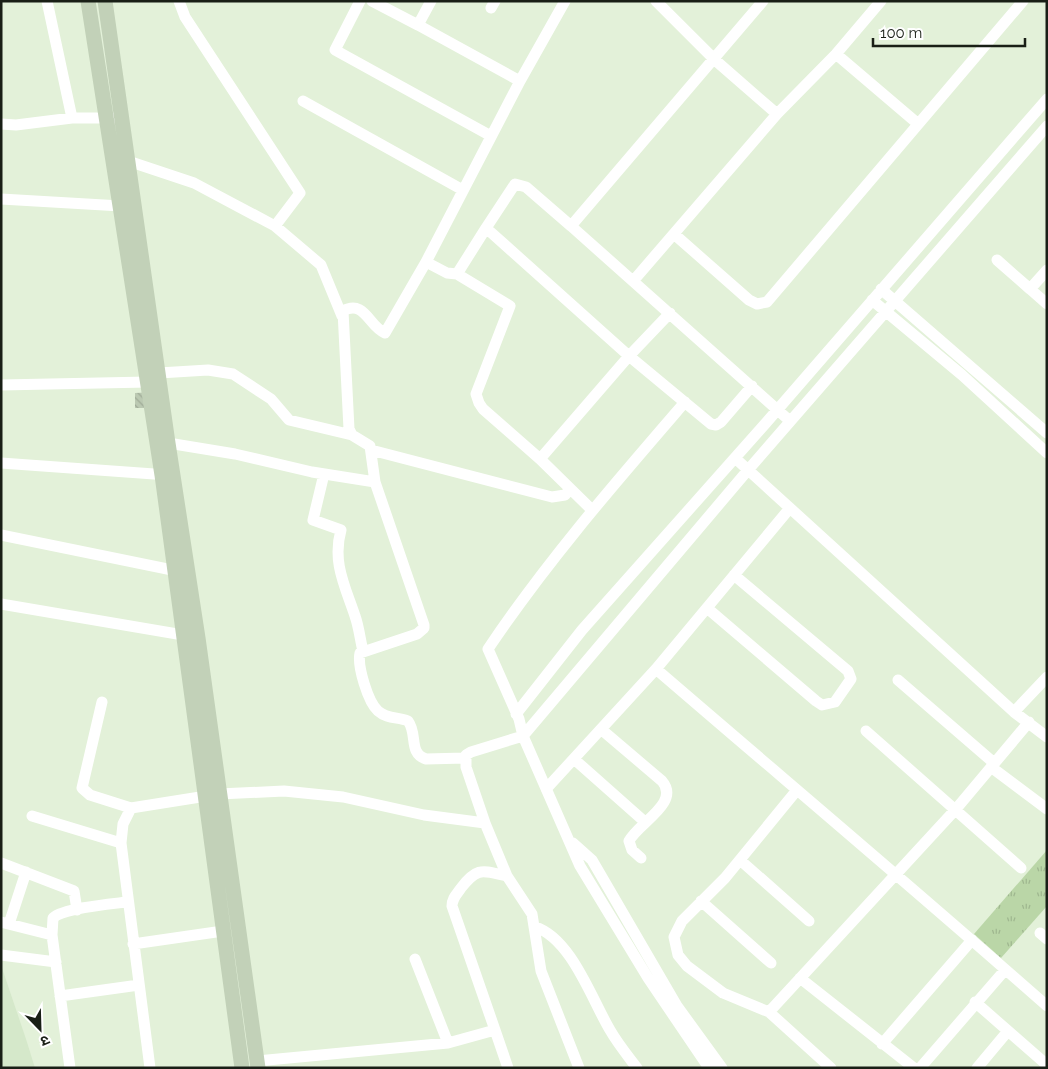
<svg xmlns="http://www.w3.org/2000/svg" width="1048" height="1069" font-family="Raleway,'Noto Sans Devanagari',sans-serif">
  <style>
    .built { fill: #d5e8ca }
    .grass { fill: url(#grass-tufts) }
    .building { fill: url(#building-back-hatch) }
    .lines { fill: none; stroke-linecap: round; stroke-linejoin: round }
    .street { stroke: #fff; stroke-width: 11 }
    .secondary { stroke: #c2d1b8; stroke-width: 15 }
  </style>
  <defs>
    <pattern id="grass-tufts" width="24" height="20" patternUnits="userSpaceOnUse" patternTransform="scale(1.25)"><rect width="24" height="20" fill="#bad6a7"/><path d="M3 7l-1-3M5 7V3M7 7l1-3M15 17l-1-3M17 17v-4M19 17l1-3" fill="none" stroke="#9fb78f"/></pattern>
    <pattern id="building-back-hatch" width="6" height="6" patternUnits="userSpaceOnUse" patternTransform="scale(1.25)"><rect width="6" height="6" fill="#bbc9b2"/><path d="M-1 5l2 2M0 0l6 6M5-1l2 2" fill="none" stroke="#a0ac98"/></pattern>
  </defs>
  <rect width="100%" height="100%" fill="#e3f1d9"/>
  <path class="built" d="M1,965l25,74 9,29h-34z"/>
  <path class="grass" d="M1047,850v56l-46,52 -27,-24z"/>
  <path class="building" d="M156,392v16h-21v-15z"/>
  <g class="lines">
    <path class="street" d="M47,1l25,117
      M179,1l6,16 115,176 -25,33
      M360,1l-25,49 156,86
      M372,1l46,24
      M431,1l-13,24 102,56 45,-80
      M656,1l59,59 62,54
      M763,1l-192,225 219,195
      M491,8l4,-7
      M836,54l81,69
      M303,101l158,88
      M1,124l15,1 56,-7h41
      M128,161l66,22 81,43 46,39 21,51
      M1,199l120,7
      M571,226l-45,-39 -11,-3 -29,44 143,128 82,68 5,1 5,-3 31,-36
      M486,228l-29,46 -10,-1 -21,-11 94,-181
      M674,234l75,66 8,4 10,-2 256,-301
      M997,260l33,29 17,-19
      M457,274l53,32 -34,88 3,9 4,6 57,50
      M634,280l143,-166 59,-60 45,-53
      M881,289l166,144
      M1030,289l17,15
      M872,300l90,75 85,78
      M159,373l49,-3 25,4 38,25 18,21 63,15
      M1,385l147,-3
      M685,402c-69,80 -138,159 -197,247l31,70 4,17 57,130 68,112 61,90
      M168,443l67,11 77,18 63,10 49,143v3l-7,6 -57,19c-3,13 8,49 18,58 9,8 20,6 30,10 10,13 0,32 18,38l39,-1
      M371,450l181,47 13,-2 5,-6
      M735,458l279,254 33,25
      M1,463l167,12
      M324,474l-11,46 28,10c-9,32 4,56 14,86 4,11 5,23 8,35
      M375,482l-5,-36 -18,-11 -3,-6 -6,-118c22,-12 26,16 42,22l41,-71
      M592,510l-52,-51 89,-103 41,-43
      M1,535l181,37
      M1,604l188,32
      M707,608l109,93 6,4 13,-3 16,-23 -3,-8 -114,-96
      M656,669c130,112 262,223 391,337
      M898,680l96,83
      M102,702l-20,86 8,7 41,13
      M1014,712l33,-35
      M516,714l66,-84 183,-206 282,-325
      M602,730l60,51c19,22 -24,42 -33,60l3,9 9,8
      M866,731l155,137
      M575,760l70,62
      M991,767l56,42
      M546,789l110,-120 134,-161
      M797,790l-72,88 -43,43 -8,16 4,18 9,11 36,27 46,19 62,56
      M32,816l89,27
      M485,823l-19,-56v-12l5,-3 52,-16 225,-266 299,-344
      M573,843l19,17 85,146 45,62
      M740,860l69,61
      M1,863l73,28 3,19
      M701,901l70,62
      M1,922l51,13
      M9,924l17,-52
      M535,927c36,11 57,73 75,103 8,14 18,26 27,38
      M1040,933l7,6
      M133,944l90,-13
      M1,955l55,7
      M415,959l33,84
      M800,978l114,90
      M60,996l79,-11
      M975,1002l72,63
      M769,1012l187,-203 73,-87
      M495,1030l-43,-124c0,-8 5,-12 9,-18 17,-22 22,-17 46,-12
      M882,1044l90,-104
      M257,1061l191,-18 47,-13 13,38
      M70,1068l-18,-133 1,-17c11,-10 58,-14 74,-16
      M150,1068l-29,-225 2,-19 8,-16 88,-14 65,-3 59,6 81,18 61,8 22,53 25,38 9,57 38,97
      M920,1068l85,-98
      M977,1068l31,-37"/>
    <path class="secondary" d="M88,1l74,474 80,593
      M105,1l63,442 30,195 60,430"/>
  </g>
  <rect width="1048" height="1069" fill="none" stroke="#191f16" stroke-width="5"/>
  <g transform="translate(40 1029) rotate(157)" stroke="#ffffff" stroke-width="4" paint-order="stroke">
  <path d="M0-4L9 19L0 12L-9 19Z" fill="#191f16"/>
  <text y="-8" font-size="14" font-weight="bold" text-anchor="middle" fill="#191f16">उ</text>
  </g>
  <path d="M873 38v8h152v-8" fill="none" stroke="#191f16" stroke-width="2.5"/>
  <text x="880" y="38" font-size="15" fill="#191f16" stroke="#ffffff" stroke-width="4" paint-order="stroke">100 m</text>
</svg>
